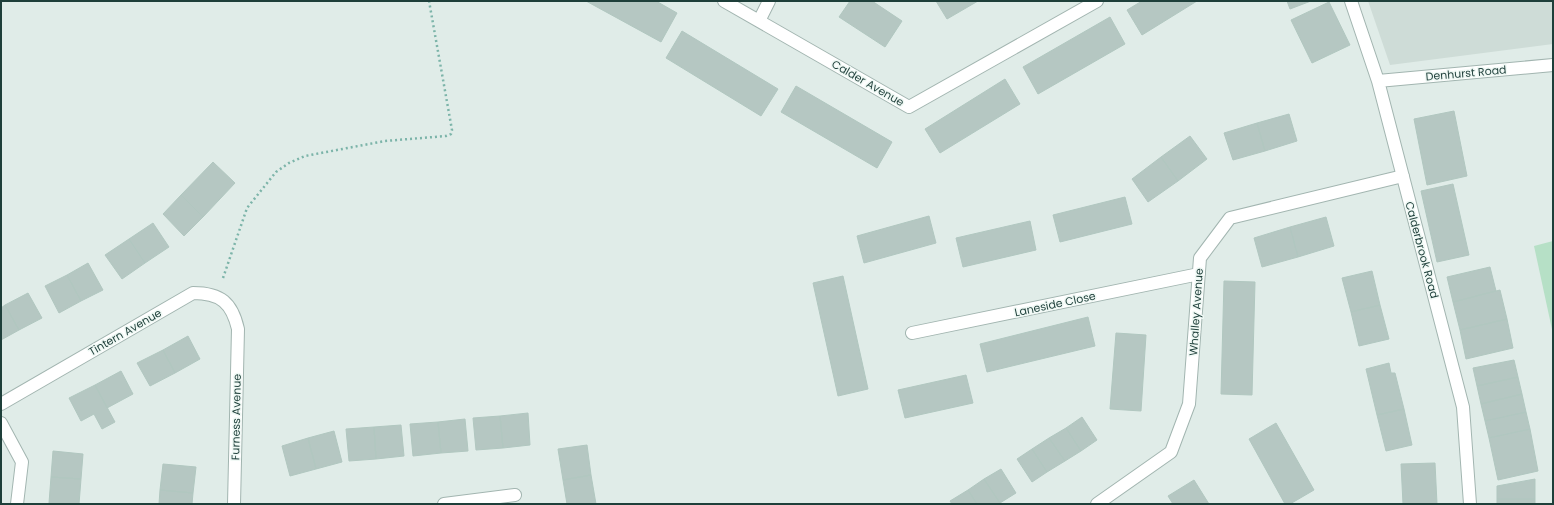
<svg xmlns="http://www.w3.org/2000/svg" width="1554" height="505" font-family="Poppins,sans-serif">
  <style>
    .built { fill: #cedcd7 }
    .green { fill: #b6e0c6 }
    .building { fill: #b5c7c2; stroke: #b1c7c0 }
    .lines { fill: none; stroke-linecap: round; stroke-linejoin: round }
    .street-casing { stroke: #a2b5b0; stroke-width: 14 }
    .path { stroke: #7cb4a9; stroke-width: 2.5; stroke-dasharray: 2 3; stroke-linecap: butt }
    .street { stroke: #fff; stroke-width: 12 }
    .labels { text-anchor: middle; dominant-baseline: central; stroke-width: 3; stroke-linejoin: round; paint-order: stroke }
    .street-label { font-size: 11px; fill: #1e3f3a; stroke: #f0f9f5 }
  </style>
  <rect width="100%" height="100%" fill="#e0ece8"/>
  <path class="built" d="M1368,1h185v43l-163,21z"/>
  <path class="green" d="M1553,241v93l-19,-88z"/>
  <path class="building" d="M586,1h70l21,12 -16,29z
    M850,1h22l30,20 -17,26 -46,-30z
    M936,1h42l-31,18z
    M1142,1h55l-55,34 -15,-25z
    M1287,1h24l-21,8z
    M1329,2l21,43 -38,18 -21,-43z
    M1110,17l15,27 -87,50 -15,-27z
    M682,31l96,58 -17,27 -95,-58z
    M1005,79l15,25 -80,49 -15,-24z
    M796,86l96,56 -15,26 -96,-56z
    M1454,111l13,65 -40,9 -13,-66z
    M1289,114l8,27 -32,10 -8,-28z
    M1257,123l8,28 -32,9 -9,-27z
    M1190,136l17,23 -29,22 -17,-24z
    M1161,157l17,24 -30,21 -16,-23z
    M213,162l22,21 -32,34 -22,-22z
    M1453,184l16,71 -32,7 -16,-71z
    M181,195l22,22 -19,19 -21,-22z
    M1125,197l7,27 -72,18 -7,-27z
    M929,216l7,27 -72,20 -7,-27z
    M1326,217l8,29 -36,11 -8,-30z
    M1030,221l6,29 -73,17 -7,-29z
    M153,223l16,24 -24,16 -16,-24z
    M1290,227l8,30 -36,10 -8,-29z
    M129,239l16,24 -23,16 -17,-24z
    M88,263l15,27 -22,11 -14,-26z
    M1490,267l6,24 -43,11 -6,-25z
    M1372,271l8,34 -29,7 -9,-34z
    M67,275l14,26 -22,12 -14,-27z
    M843,276l25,113 -30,7 -25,-113z
    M1224,281l31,1 -3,113 -31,-1z
    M1500,290l7,29 -47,11 -7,-28z
    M28,293l14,25 -23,12 -14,-25z
    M5,305l14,25 -18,10v-32z
    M1380,305l9,34 -30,7 -8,-34z
    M1088,317l7,29 -108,26 -7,-28z
    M1507,319l6,29 -47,11 -6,-29z
    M1116,333l30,2 -5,76 -31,-2z
    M188,336l12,23 -25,14 -12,-23z
    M163,350l12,23 -25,13 -13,-23z
    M1514,360l4,17 -41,9 -4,-18z
    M1389,363l2,10h4l9,36 -27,6 -11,-46z
    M121,371l12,23 -26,14 -12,-23z
    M966,375l7,28 -68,15 -7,-28z
    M1518,377l4,17 -41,10 -4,-18z
    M95,385l20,37 -13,7 -8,-15 -13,7 -12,-23z
    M1522,394l4,18 -41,9 -4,-17z
    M1404,409l8,36 -26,6 -9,-36z
    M1526,412l4,17 -41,9 -4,-17z
    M528,413l2,32 -27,3 -3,-32z
    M500,416l3,32 -27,2 -3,-32z
    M1082,417l15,23 -16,11 -15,-23z
    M465,419l3,32 -27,2 -3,-31z
    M438,422l3,31 -28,3 -3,-32z
    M1276,423l38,67 -24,14h-5l-36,-65z
    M401,425l3,31 -28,3 -2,-32z
    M374,427l2,32 -27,2 -3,-32z
    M1066,428l15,23 -16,10 -16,-23z
    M1530,429l8,42 -40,9 -9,-42z
    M334,431l8,31 -26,7 -8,-31z
    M308,438l8,31 -26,7 -8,-30z
    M1049,438l16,23 -18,11 -15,-23z
    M587,445l4,30 -28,5 -5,-31z
    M1032,449l15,23 -15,10 -15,-23z
    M53,451l30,3 -2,25 -30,-2z
    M1435,463l2,41h-34l-2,-40z
    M163,464l33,3 -3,26 -33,-3z
    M1001,469l15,24 -16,10 -16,-24z
    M591,475l5,29h-29l-4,-24z
    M51,477l30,2 -2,25 -30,-1z
    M984,479l16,24 -2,1h-21l-9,-14z
    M1535,479v20h-38v-13z
    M1194,480l15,24h-36l-5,-8z
    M160,490l33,3 -1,11h-33z
    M968,490l9,14h-25l-2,-3z
    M1497,499h38v5h-38z"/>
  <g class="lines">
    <defs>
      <path id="street" d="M724,1l185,106 188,-106
        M1351,1l27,80 85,326 7,97
        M759,21l10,-20
        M1378,81l175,-16
        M912,333l287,-59
        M1,404l192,-111c28,0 39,10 45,36l-4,175
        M1,423l21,39 -5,42
        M444,504l71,-9
        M1097,504l74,-52 18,-48 11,-146 30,-40 173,-42"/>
    </defs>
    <use href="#street" class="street-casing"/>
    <path class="path" d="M223,278l24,-70 29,-36 13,-9 16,-7 80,-15 61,-5 5,-2 1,-4 -23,-129"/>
    <use href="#street" class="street"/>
  </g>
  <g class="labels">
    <g class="street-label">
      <text transform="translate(1466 73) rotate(-5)">Denhurst Road</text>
      <text transform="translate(868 83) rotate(30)">Calder Avenue</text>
      <text transform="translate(1422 250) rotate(75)">Calderbrook Road</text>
      <text transform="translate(1055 304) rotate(-12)">Laneside Close</text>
      <text transform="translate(1196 312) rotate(-86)">Whalley Avenue</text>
      <text transform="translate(125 332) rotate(-30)">Tintern Avenue</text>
      <text transform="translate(236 417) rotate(-89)">Furness Avenue</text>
    </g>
  </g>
  <rect width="1554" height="505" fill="none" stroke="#1e3f3a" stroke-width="4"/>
</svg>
